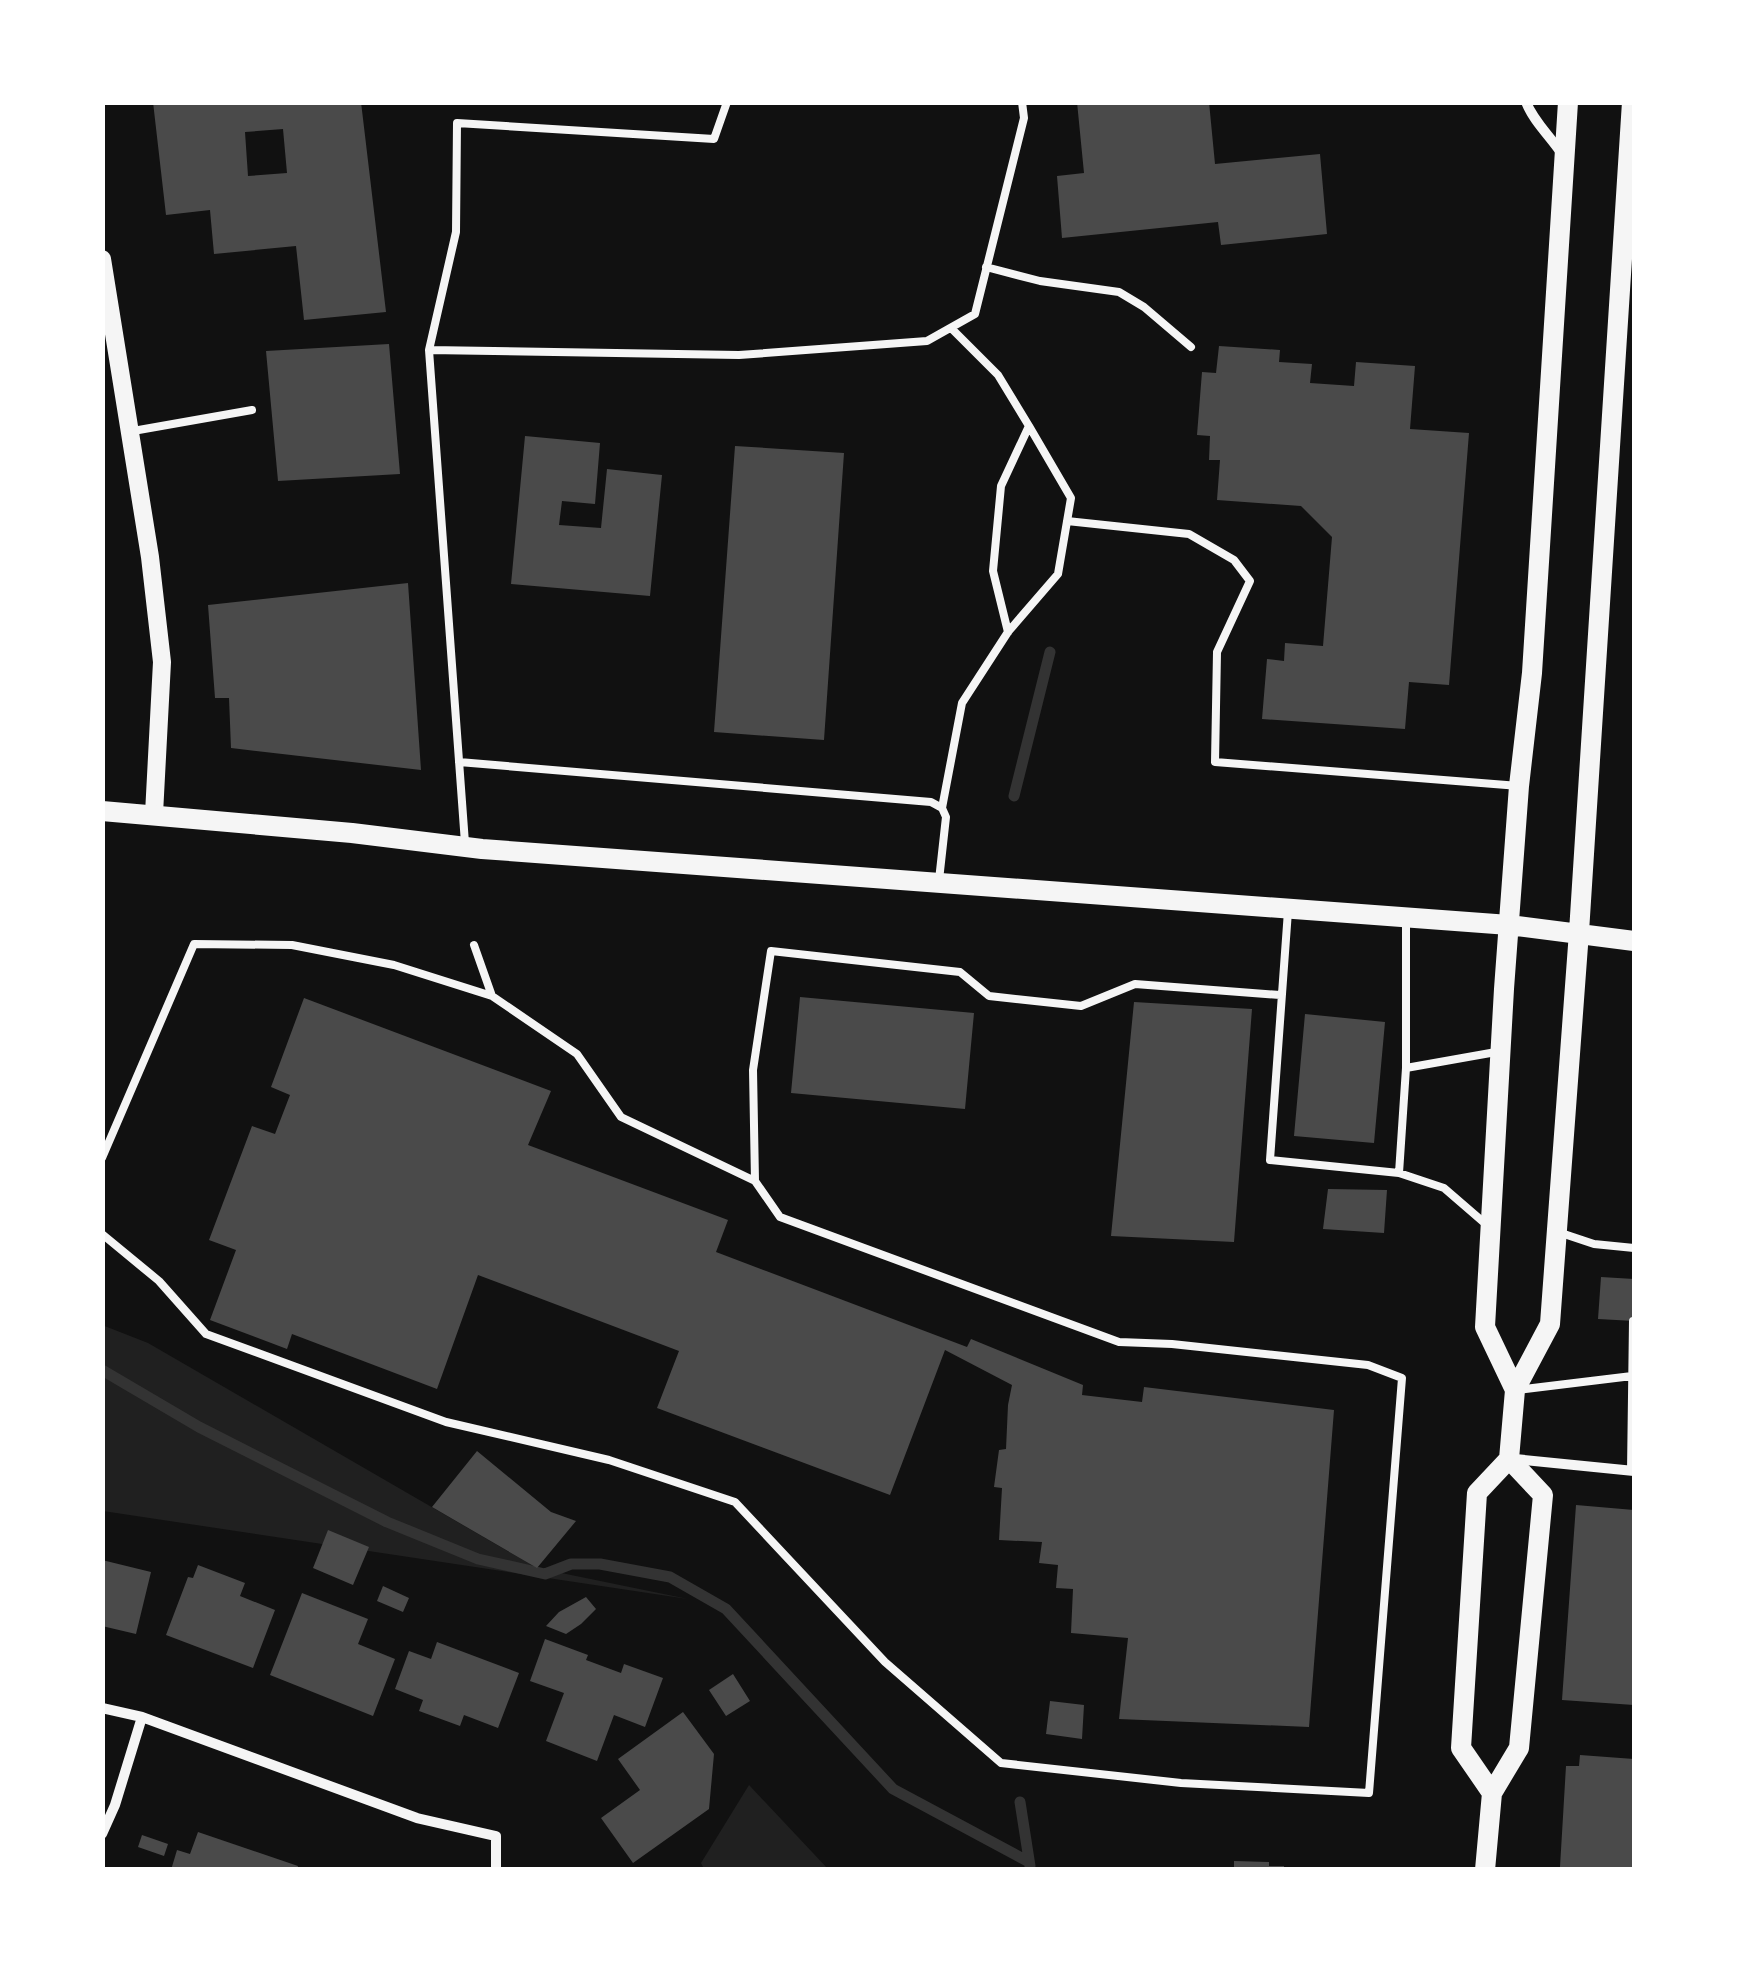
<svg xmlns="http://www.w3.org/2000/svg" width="1737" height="1972" font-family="Lora,serif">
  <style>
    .green { fill: #202020 }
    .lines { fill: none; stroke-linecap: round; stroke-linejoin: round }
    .stream { stroke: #333; stroke-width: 11 }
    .building { fill: #4a4a4a; fill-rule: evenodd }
    .service { stroke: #f5f5f5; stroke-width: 8 }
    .minor { stroke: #f5f5f5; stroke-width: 10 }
    .tertiary { stroke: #f5f5f5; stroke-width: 18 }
    .secondary { stroke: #f5f5f5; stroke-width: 20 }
  </style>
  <rect width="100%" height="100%" fill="#111"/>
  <path class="green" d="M102,1325l46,18 389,225 151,31 -585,-88z
    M749,1785l79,84h-124l-3,-6z"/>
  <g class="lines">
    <path class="stream" d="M1014,796l36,-144
      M102,1370l97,57 188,95 91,37 67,15 26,-10h29l70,13 56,32 167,180 136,73
      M1020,1802l10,64"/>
  </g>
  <path class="building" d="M153,102h208l25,210 -82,8 -8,-74 -82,8 -4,-44 -44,5zM283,129l4,44 -39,3 -3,-44z
    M1077,102h132l6,62 105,-10 7,80 -106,11 -3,-23 -156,16 -5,-62 27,-3z
    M389,344l11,130 -122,7 -12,-130z
    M1219,346l61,4 -1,12 33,2 -2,19 44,3 2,-24 59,4 -5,63 59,4 -20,252 -40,-3 -4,47 -143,-10 5,-60 17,2 1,-18 38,3 9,-109 -31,-31 -84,-6 3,-40h-11l1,-24 -13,-1 5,-63 14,1z
    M525,436l75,7 -5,61 -33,-3 -3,24 42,3 6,-59 55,6 -12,121 -139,-12z
    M735,446l109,7 -20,287 -110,-8z
    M408,583l13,187 -190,-22 -2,-50h-14l-7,-93z
    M800,997l174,16 -9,96 -174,-16z
    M304,998l247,93 -23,54 200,75 -12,32 251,95 4,-8 112,46 -1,10 60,7 2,-15 190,23 -25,317 -190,-8 9,-81 -57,-5 2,-44 -17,-1 2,-23 -19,-2 3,-21 -43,-2 3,-52 -8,-1 5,-37 7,-1 2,-44 4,-20 -67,-35 -55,145 -233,-87 22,-57 -201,-76 -41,114 -145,-55 -5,15 -77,-29 26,-70 -27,-10 43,-114 23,8 15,-39 -19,-8z
    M1134,1002l118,7 -18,233 -123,-6z
    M1305,1014l80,8 -11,121 -80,-7z
    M1328,1189l59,1 -3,43 -61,-4z
    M1601,1277l33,2v42l-36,-2z
    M477,1451l74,61 25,9 -39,47 -105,-61z
    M1576,1505l58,5v195l-72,-5z
    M328,1530l41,17 -16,38 -40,-17z
    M102,1560l49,12 -15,62 -34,-8z
    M198,1565l47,18 -5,13 35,14 -22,58 -87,-33 22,-58 5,1z
    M383,1586l26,12 -6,14 -26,-11z
    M302,1593l66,26 -10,25 37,15 -22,57 -103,-41z
    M586,1597l10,12 -15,15 -15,10 -20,-8 13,-14z
    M545,1639l43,16 -2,5 35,13 3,-9 39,14 -18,49 -31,-12 -17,46 -51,-20 18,-48 -34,-12z
    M437,1642l82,31 -21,55 -34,-13 -4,11 -41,-15 4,-11 -28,-11 14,-38 22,8z
    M733,1674l17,27 -24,15 -17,-26z
    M1050,1701l34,4 -2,34 -36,-5z
    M683,1712l31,42 -5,55 -76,54 -32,-45 39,-28 -22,-31z
    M1580,1755l54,4v111l-74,-3 6,-101h13z
    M198,1832l100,34 -1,4h-126l6,-20 13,4z
    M142,1835l26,9 -4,12 -26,-9z
    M1234,1861l35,1v4h15v4h-50z"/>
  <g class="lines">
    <path class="service" d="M986,267l54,14 79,11 25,15 47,40
      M951,328l47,47 31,51 -28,60 -8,85 15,61
      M429,350l310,5 188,-14 48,-27 49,-196 -2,-16
      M133,431l119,-21
      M1067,521l122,13 45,26 16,21 -33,71 -2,110 304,24
      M459,762l472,40 11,6 4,9 -7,63
      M942,808l20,-105 46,-71 50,-58 13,-76 -42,-72
      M465,843l-36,-493 27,-118 1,-109 257,16 13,-37
      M1288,911l-18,249 129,13 7,-105v-146
      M1406,1068l90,-16
      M102,1158l92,-214 98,1 102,20 98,31
      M1399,1173l45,15 44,38
      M755,1181l-2,-111 18,-119 189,21 29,24 92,10 54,-22 145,11
      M1561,1233l33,11 40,4
      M102,1234l57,47 47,53 240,88 163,38 126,42 150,160 116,101 180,20 188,10 33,-415 -34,-13 -196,-21 -53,-2 -339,-125 -25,-36 -134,-64 -44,-63 -85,-58 -18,-51
      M1517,1390l115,-14
      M1631,1471l2,-150"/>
    <path class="minor" d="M1526,102c8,20 24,34 36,52
      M1515,1459l119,12
      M102,1708l40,9 275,101 79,18v34
      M102,1834l13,-29 27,-88"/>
    <path class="tertiary" d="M102,259l48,298 12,105 -8,152"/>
    <path class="secondary" d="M102,811l250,22 130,16 1027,76 125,16
      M1515,1390l-30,-63 19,-338 15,-203 13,-113 36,-571
      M1492,1793l-31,-45 16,-255 32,-34 6,-69 35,-66 29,-392 53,-830
      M1485,1870l7,-77 27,-45 24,-253 -34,-36"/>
  </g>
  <rect width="1737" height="1972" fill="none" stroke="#ffffff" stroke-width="210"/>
</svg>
